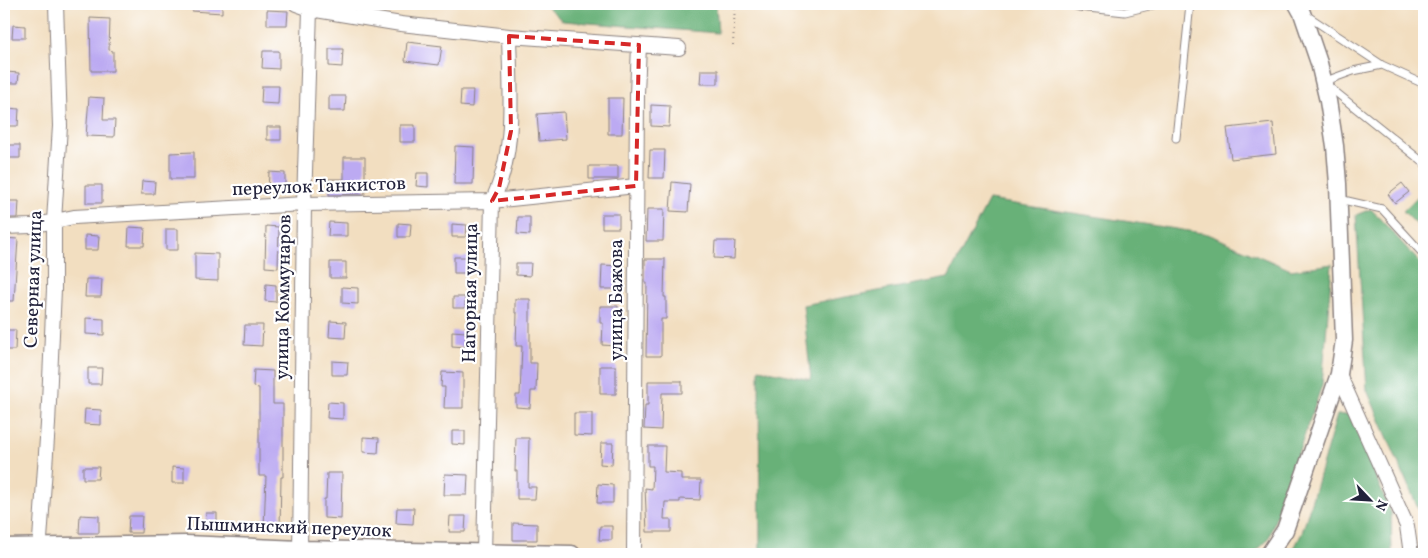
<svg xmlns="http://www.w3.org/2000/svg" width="1428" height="558" font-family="Vollkorn,serif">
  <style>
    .forest { fill: #68b178; stroke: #456a5a }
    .building { fill: #bcaaf2 }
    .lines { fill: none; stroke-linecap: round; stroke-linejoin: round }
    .service-casing { stroke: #8a807e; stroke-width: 9 }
    .minor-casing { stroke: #8a807e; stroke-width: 16 }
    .tertiary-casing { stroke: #8a807e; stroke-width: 19 }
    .path { stroke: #8a807e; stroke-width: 2; stroke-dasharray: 1 4; stroke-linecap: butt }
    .service { stroke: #fff; stroke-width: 7 }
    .minor { stroke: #fff; stroke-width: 14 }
    .tertiary { stroke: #fff; stroke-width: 16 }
    .marked { fill: none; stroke: #d62828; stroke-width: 4; stroke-dasharray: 10 6; stroke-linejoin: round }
    .labels { text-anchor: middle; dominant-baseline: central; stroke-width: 4.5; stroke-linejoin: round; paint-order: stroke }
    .street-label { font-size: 19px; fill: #22223b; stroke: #fff }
  </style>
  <rect width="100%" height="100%" fill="#fff"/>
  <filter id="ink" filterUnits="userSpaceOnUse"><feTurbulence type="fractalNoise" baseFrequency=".02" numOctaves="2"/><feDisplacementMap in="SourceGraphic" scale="10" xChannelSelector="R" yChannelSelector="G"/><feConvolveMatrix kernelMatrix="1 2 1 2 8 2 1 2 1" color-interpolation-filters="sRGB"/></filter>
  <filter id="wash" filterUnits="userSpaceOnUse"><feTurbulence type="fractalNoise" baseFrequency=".0096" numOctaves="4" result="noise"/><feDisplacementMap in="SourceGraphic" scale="20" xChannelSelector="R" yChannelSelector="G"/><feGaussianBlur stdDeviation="1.12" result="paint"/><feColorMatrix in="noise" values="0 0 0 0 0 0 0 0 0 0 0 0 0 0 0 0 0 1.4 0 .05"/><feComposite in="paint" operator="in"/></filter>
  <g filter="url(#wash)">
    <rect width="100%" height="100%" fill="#f2dec0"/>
    <path class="forest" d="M544,4h172l2,29 -155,-12z
      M1424,190v42l-21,-21z
      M989,200l219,34 83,36 41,-6 -10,121 -54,155 -15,14h-493l-1,-185 52,11 -8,-75 145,-27z
      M1371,209l53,58v287h-2l1,-34 -56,-130 -11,-175z
      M1349,414l42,99 1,41h-101l11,-21 35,-118z"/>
    <g id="blocks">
      <path class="building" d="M193,4h29v9l-30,-2z
        M267,10l21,1 -1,14h-20z
        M90,18l20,1 -1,31 4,1v20h-22z
        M13,25l12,1v12h-13z
        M407,42l35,4 -3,19 -34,-4z
        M329,49h14l-1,18 -13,-1z
        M263,51h16v18l-17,-1z
        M701,70h17v14h-18z
        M6,72l13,1 -1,10h-12z
        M262,86h17l-1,18 -17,-1z
        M461,90h12l-1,17 -12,-1z
        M329,96h17l-1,15h-16z
        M89,97l15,1 -1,22h12l-1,17 -28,-1z
        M608,98h15l-1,36h-14z
        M651,105l19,1 -1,21 -18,-1z
        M7,108l12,1 -1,17h-12z
        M564,112l2,27 -27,2 -2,-27z
        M1273,123l3,31 -45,5 -4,-31z
        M400,125h15v17h-15z
        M267,127h14v13h-14z
        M6,145h14v13h-14z
        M455,146l19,1 -1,37h-19z
        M650,150h15l-1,28h-15z
        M194,152v27h-24v-26z
        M344,157h21v37l-36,1v-16h15z
        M589,166h29v13h-29z
        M269,172l16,1v20l-17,-1z
        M417,173h11v14l-12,-1z
        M142,181l13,1 -1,12h-13z
        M672,182l18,2 -2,28 -18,-1z
        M1402,183l7,9 -14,11 -7,-9z
        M86,185h16v18h-16z
        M7,201h12l-1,17h-11z
        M647,209h17l-1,32h-17z
        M602,214h17v14h-17z
        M518,217h12v18l-13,-1z
        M329,222l18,1v13h-19z
        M398,223l13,1 -1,13h-12z
        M452,224l15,1 -1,12h-14z
        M266,226l13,1 -1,41 -13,-1z
        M129,227l16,1 -1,18h-16z
        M166,229h12v21h-12z
        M85,235l14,1 -1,14h-13z
        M4,238l14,1 -4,62h-10z
        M715,241h20l-1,18 -20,-1z
        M195,253l23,1v27l-23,-1z
        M454,257h15l-1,16h-14z
        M645,259h20l-1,38h2v22h-5v37h-15l1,-73h-2z
        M330,262h16v16h-16z
        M516,263h15l-1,13 -14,-1z
        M602,265l19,1 -1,23h-19z
        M86,279h16l-1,18h-16z
        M266,284l10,1v17l-11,-1z
        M342,287l16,1v16l-16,-1z
        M453,297h12v11h-12z
        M515,299h15v64h7l-1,28h-5l-1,17 -14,-1v-12h4l2,-49h-6l1,-33h-2z
        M600,306h18l-2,40 -14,-1 1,-22h-3z
        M86,318l18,1v16l-18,-1z
        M330,321l16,1 -1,16 -16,-1z
        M245,325h18l-1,21 -18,-1z
        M4,330h12l-1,20h-11z
        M452,331l14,1 -1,15 -13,-1z
        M332,361l16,1 -1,13h-15z
        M600,366h16v28h-16z
        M88,368h14l-1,16h-13z
        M254,370l19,1v33h10v73h-2l-1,52h-16l2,-53h-7v-88l-6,-1z
        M442,372l21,1v35h-19l1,-21h-4z
        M648,381h34v12h-20l-1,37 -17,-1 1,-24h3z
        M328,402l15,1v16l-16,-1z
        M85,409l16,1v15l-17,-1z
        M574,413h18v23l-18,-1z
        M452,431h13v14l-13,-1z
        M363,437l16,1 -1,15 -15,-1z
        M516,438h13l-1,49h8l-1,12h-18v-28h-2z
        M601,443h12l-1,22 -12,-1z
        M648,446h17l-1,26 17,1v7h20l-1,20 -20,-1v3h-15l-1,17h7v13h-24l-2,-44 7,1 1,-23h-5z
        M83,467h16l-1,12h-15z
        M172,467l12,1v15h-12z
        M327,473h15l-1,46 -17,-1v-19h2z
        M445,474l23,1 -1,20h-23z
        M598,484l15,1v18h-16z
        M397,508h17l-1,16 -17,-1z
        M206,513h11v13h-12z
        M80,515l19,1v17h-20z
        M129,516h13l-1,17h-13z
        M450,516h16l-1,16h-16z
        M513,523l24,1v16h-24z
        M600,526h12v14h-13z"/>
    </g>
  </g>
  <g filter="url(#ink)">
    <use href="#blocks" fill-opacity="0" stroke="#8a807e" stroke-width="1"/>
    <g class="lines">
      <defs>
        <path id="service" d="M1069,4l10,3 46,5 32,-8
          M1306,15l76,50 42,19
          M1382,65l-29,6 -30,11 101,81
          M1176,138l14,-134
          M1339,199l43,10 42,46"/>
        <path id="minor" d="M296,4l14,5 91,15 108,12 170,12
          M4,227l27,-1 43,-9 230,-13 188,-3 144,-15
          M1339,374l68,152 4,28
          M39,554l9,-130 6,-135v-68l6,-95 -4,-122
          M300,554l4,-350 6,-195
          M484,554l8,-353c25,-48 18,-113 17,-165
          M634,554l3,-460 2,-49"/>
        <path id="tertiary" d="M4,547l182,-3 114,5 272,5
          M1269,554l16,-24 54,-156 5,-34 -6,-156 -3,-38 -7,-45 -9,-38 -17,-50 -5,-9"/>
      </defs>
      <use href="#service" class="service-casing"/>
      <use href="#minor" class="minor-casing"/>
      <use href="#tertiary" class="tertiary-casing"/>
      <path class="path" d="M733,45l2,-41"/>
      <use href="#service" class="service"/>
      <use href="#minor" class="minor"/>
      <use href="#tertiary" class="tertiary"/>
    </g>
  </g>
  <path class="marked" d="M509,36l130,9 -3,141 -144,15 7,-13 12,-57z"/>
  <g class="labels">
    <g class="street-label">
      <text transform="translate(319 187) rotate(-2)">переулок Танкистов</text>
      <text transform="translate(34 279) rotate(-88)">Северная улица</text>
      <text transform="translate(471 293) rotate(-89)">Нагорная улица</text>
      <text transform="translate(284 297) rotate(-89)">улица Коммунаров</text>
      <text transform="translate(617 300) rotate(-90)">улица Бажова</text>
      <text transform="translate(289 528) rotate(2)">Пышминский переулок</text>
    </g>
  </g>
  <rect width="1428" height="558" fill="none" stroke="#fff" stroke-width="20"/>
  <g transform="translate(1370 500) rotate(115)" stroke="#ffffff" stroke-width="4" paint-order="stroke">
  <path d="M0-4L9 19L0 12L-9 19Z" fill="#22223b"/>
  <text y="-8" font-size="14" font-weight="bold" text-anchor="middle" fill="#22223b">N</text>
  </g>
</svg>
